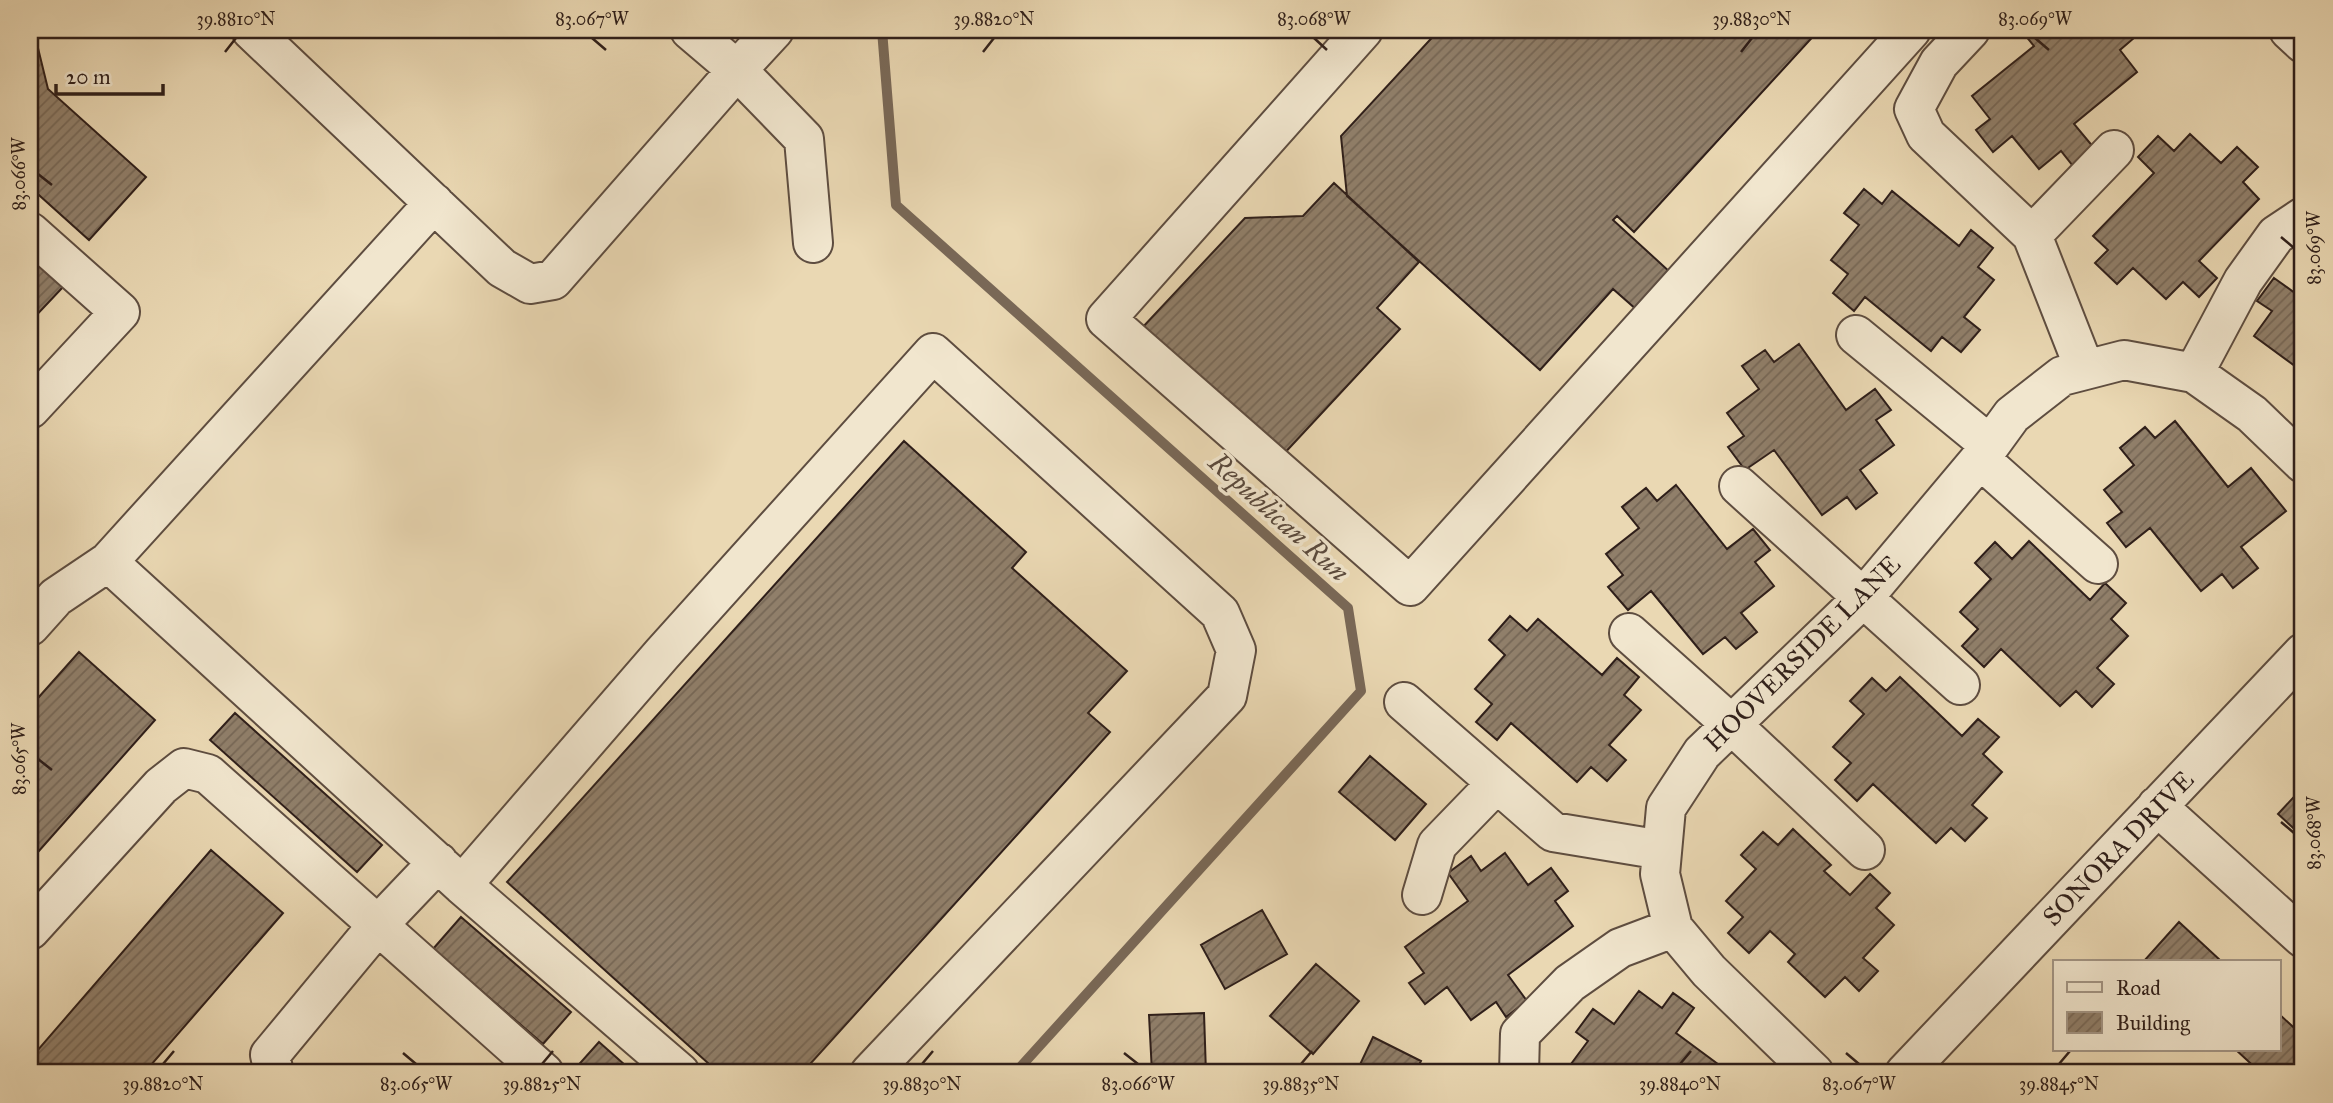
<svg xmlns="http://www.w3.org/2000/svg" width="2333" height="1103" font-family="'IM FELL Great Primer',serif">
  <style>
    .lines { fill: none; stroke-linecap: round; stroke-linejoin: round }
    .stream { stroke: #796857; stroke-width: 10 }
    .building { fill: url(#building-hatch); stroke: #2f1f1a; stroke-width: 2 }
    .minor-casing { stroke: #5e4d40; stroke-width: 42 }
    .minor { stroke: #f1e6ce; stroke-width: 38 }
    .ticks { fill: none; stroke: #2f1f1a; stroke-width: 2.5 }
    .labels { text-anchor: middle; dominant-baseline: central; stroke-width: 7; stroke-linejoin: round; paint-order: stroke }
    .street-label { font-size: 26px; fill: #2f1f1a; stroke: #f1e6ce }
    .water-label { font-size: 28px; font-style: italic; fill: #5a4a3d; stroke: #f1e6ce }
    .neatline { fill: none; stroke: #2f1f1a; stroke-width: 2.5 }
    .ticks-label { font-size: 18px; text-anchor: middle; fill: #2f1f1a }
  </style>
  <defs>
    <pattern id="building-hatch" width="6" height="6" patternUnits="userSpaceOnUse" patternTransform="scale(1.75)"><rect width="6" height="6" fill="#907f6a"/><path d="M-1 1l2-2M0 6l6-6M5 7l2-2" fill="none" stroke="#766756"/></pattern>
  </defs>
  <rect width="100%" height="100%" fill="#ead8b3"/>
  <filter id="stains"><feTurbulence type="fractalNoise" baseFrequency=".00286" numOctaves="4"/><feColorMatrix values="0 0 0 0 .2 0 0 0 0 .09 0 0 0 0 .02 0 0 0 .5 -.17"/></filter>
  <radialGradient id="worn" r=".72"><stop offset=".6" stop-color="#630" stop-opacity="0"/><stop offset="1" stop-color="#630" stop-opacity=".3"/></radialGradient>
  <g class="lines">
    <path class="stream" d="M882,30l14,175 452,403 13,83 -346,382"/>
  </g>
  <path class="building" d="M1439,30h380l-185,202 -17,-16 -4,4 58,53 -34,37 -24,-21 -73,81 -193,-174 -6,-60z
    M2021,30h72l2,2 3,-2h29l7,8 -14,12 17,22 -63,52 20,24 -21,18 -12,-15 -22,18 -27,-33 -19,16 -17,-22 14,-11 -18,-23 62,-50z
    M37,44l11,45 98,88 -57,63 -59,-53v-135z
    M2190,134l31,29 16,-16 21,20 -15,15 16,17 -60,62 18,17 -18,19 -16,-15 -17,17 -33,-31 -16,16 -22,-21 13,-13 -15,-14 61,-63 -16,-16 20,-21 16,15z
    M1334,183l85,79 -42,46 23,21 -120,129 -139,-129 104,-111 58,-2z
    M1864,189l18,15 10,-13 67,55 12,-16 22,18 -15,19 16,13 -30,37 16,13 -19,22 -19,-15 -11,14 -66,-54 -11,14 -21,-18 15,-19 -17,-14 28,-35 -15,-12z
    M30,256l33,31 -33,35z
    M2274,278l21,15 8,-12v91l-49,-36 18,-25 -15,-10z
    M1799,344l47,66 29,-21 16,21 -15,10 18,25 -34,25 17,23 -21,16 -9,-12 -25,18 -48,-65 -29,20 -17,-23 16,-11 -17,-23 32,-24 -17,-23 23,-16 9,12z
    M2175,421l53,66 23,-19 35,43 -45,36 17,21 -25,20 -11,-14 -21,17 -51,-63 -24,19 -19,-24 15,-11 -18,-22 30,-25 -14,-17 25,-21 10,11z
    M904,441l122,111 -14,16 115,103 -39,42 22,19 -308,341h-83l-212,-191z
    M1676,485l51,64 26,-20 17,21 -15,12 19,24 -33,27 16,19 -21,17 -11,-12 -22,17 -52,-63 -23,19 -20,-23 15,-12 -17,-21 33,-26 -17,-21 24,-19 11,13z
    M2029,541l61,59 15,-17 21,20 -15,16 17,17 -31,32 17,16 -22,23 -16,-16 -16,15 -59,-57 -17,18 -22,-21 16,-17 -18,-17 31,-33 -16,-16 20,-21 17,17z
    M1510,616l17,15 11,-12 64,56 15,-17 22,19 -15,18 17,15 -32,35 17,15 -19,21 -16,-14 -14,15 -66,-59 -14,17 -21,-18 16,-18 -17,-15 30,-34 -16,-15z
    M79,652l76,68 -125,141v-154z
    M1900,677l62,59 16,-17 21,18 -16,17 19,18 -30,33 15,13 -22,23 -14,-13 -15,15 -63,-59 -16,17 -22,-21 16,-17 -18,-16 31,-33 -14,-13 22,-23 14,13z
    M235,713l147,132 -25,27 -147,-132z
    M1370,756l56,48 -31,36 -56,-48z
    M2303,787v50l-25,-23z
    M1793,829l38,36 -7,6 26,24 20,-21 20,19 -14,15 18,17 -31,33 15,13 -19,20 -14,-14 -20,20 -37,-35 7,-8 -25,-23 -21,22 -21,-20 15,-16 -17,-16 30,-32 -15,-14 22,-23 15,13z
    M211,850l72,63 -139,160h-114v-14z
    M1505,853l23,32 23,-17 17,23 -13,10 18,25 -65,49 19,26 -21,16 -10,-15 -25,18 -24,-33 -22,17 -16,-21 15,-10 -19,-26 63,-46 -20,-28 23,-17 10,15z
    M1262,910l25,44 -62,35 -24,-44z
    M461,917l110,95 -28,32 -110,-95z
    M2179,922l42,39h-77z
    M1316,964l43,37 -46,53 -43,-38z
    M1639,991l23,17 11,-15 21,15 -18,25 54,40h-147l-12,-9 17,-23 -12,-9 17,-23 21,15z
    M1204,1013l2,60h-54l-3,-58z
    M2279,1014l24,22v37h-42l-26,-24h44z
    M1373,1037l48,24 -6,12h-59z
    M599,1042l35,31h-58l-3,-2z"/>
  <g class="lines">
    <defs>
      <path id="minor" d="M251,30l251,238 28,16 23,-4 184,-210 67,69 9,104
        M690,30l47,40 37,-40
        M1363,30l-257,289 304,267 501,-556
        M1970,30l-31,33 -25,46 12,26 106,100 53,135
        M2289,30l14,13
        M30,232l90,80 -90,97
        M2032,235l82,-85
        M1856,335l134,110
        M2194,373l49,-92 33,-46 27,-18
        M1980,459l118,105
        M1739,486l221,199
        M108,562l354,323 218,188
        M30,626l26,-29 52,-35 326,-359
        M1629,633l102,91 134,126
        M1404,702l149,130 109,18
        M2157,806l146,132
        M462,885l200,-231 271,-301 287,260 16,37 -9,46 -357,377
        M1422,895l15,-50 60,-62
        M30,930l131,-144 23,-18 24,6 336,299
        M274,1073l-4,-18 107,-129 61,-64
        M1519,1073l1,-39 50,-51 50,-35 53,-20
        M1814,1073l-105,-102 -36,-43 -13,-54 6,-66 36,-55 162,-156 116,-138 32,-44 50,-39 62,-16 70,13 58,41 51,49
        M1905,1073l398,-420"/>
    </defs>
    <use href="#minor" class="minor-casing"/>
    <use href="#minor" class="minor"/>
  </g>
  <path class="ticks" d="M592,38l14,12M1314,38l13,12M2035,38l14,12M225,52l11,-14M983,52l11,-14M1741,52l11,-14M38,174l14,11M2281,237l13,11M38,759l14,11M2281,822l13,11M403,1053l13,11M1124,1053l14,11M1846,1053l13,11M163,1064l11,-13M542,1064l11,-13M922,1064l11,-13M1301,1064l11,-13M1680,1064l11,-13M2059,1064l11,-13"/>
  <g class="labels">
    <g class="street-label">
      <text transform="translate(1802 653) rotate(-45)">HOOVERSIDE LANE</text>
      <text transform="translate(2118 848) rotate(-46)">SONORA DRIVE</text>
    </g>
    <g class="water-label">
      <text transform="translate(1279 517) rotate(42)">Republican Run</text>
    </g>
  </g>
  <rect width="2333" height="1103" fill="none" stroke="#ead8b3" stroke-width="77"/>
  <rect x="2053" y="960" width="228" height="91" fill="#f1e6ce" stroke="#a39686" stroke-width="2"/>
  <rect x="2067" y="982" width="35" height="10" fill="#f1e6ce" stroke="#a39686" stroke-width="2"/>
  <text x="2116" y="995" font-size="21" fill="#2f1f1a">Road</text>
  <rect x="2067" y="1012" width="35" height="21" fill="url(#building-hatch)" stroke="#a39686" stroke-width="2"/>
  <text x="2116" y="1030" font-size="21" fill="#2f1f1a">Building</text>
  <path d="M56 84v10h107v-10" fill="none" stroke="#2f1f1a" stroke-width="3.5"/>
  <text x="66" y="84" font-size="21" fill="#2f1f1a" stroke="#f1e6ce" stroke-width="5" paint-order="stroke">20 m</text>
  <rect x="38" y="38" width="2256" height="1026" class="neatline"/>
  <g class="ticks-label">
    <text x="236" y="25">39.8810°N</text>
    <text x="592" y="25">83.067°W</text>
    <text x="994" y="25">39.8820°N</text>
    <text x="1314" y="25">83.068°W</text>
    <text x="1752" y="25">39.8830°N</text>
    <text x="2035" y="25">83.069°W</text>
    <text transform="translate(19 174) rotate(-90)" y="6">83.066°W</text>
    <text transform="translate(2314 248) rotate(-90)" y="6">83.069°W</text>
    <text transform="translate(19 759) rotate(-90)" y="6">83.065°W</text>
    <text transform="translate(2314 833) rotate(-90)" y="6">83.068°W</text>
    <text x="163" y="1090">39.8820°N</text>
    <text x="416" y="1090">83.065°W</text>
    <text x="542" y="1090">39.8825°N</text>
    <text x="922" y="1090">39.8830°N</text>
    <text x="1138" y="1090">83.066°W</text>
    <text x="1301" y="1090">39.8835°N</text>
    <text x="1680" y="1090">39.8840°N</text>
    <text x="1859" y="1090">83.067°W</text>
    <text x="2059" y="1090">39.8845°N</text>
  </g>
  <rect width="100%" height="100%" filter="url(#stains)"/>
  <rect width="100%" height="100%" fill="url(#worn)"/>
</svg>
